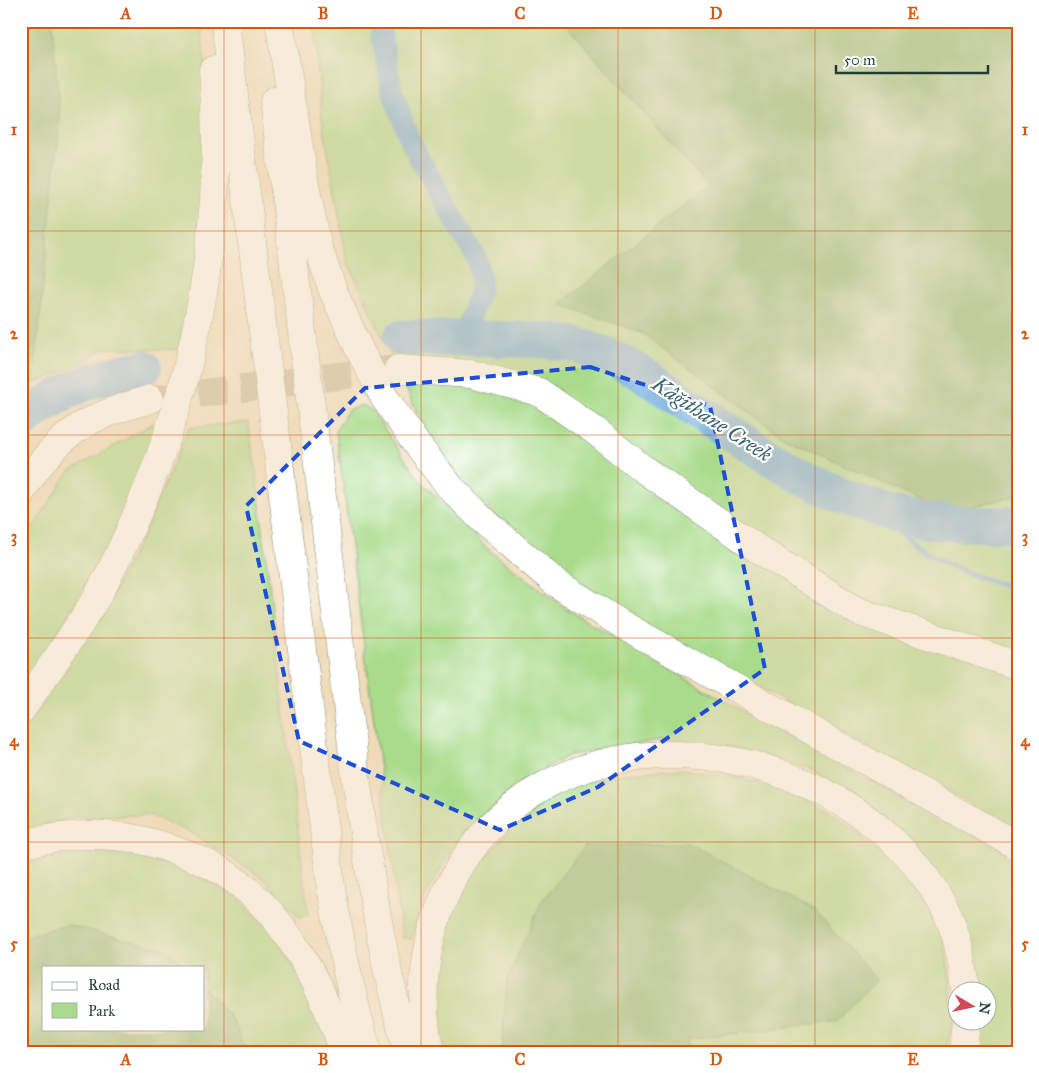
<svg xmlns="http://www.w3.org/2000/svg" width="1039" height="1073" font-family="'IM FELL Great Primer',serif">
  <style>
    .green { fill: #a9db8a; stroke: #648c5f }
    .forest { fill: #86bb76; stroke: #527c55 }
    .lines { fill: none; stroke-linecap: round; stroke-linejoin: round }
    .stream { stroke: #67a9db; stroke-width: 6 }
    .canal { stroke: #67a9db; stroke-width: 21 }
    .river { stroke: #67a9db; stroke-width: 36 }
    .major-tunnel { stroke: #c6bb9e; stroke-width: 28; stroke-dasharray: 28 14; stroke-linecap: butt }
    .major-casing { stroke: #888c76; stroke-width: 29 }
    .highway-casing { stroke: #888c76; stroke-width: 29 }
    .major { stroke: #fff; stroke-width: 28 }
    .highway { stroke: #fff; stroke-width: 28 }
    .marked { fill: none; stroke: #1d4ed8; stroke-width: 4; stroke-dasharray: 10 6; stroke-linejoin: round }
    .grid { fill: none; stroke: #d45610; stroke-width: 1; stroke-opacity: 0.55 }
    .labels { text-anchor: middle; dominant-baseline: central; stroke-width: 4.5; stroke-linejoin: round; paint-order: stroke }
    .water-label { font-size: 21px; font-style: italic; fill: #38636e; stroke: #fff }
    .neatline { fill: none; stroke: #d45610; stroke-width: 2 }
    .grid-label { font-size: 16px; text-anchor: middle; font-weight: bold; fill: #d45610 }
  </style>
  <rect width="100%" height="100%" fill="#fff"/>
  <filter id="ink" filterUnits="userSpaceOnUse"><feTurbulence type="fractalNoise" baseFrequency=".02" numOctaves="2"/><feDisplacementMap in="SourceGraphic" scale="10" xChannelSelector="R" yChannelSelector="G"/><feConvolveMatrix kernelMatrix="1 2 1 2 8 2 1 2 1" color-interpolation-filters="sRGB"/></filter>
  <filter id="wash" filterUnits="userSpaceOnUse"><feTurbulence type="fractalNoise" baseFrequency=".0096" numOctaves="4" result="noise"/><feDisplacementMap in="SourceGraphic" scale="20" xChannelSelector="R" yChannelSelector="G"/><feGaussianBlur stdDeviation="1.12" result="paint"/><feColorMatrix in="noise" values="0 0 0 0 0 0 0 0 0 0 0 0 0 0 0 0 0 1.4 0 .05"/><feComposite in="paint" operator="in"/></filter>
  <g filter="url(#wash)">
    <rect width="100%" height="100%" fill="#f0dbb9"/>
    <path class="green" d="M52,21h148l10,91 -12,184 -17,54 -77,-2 -19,14 -52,22 27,-265z
      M314,21h249l145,165 -147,118 81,29 140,103 163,76 73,-16v333l-402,-220 -112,-84 -69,-74 -88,-191 -25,-141z
      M362,405l10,6 46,67 71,72 79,60 155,90 113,63 117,59 65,36v194h-45l5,-31 8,-1v-30h-9l-86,-168 -44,-33 -36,-19 -80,-24 -72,-6 -90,15 -52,29 -64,63 -30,54 -11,38 -10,-1 -66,-508 12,-20z
      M166,416l-29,81 -116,197v-148l48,-74z
      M248,422l8,50 52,443 -9,2 -37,-40 -72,-45 -41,-17 -69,1 -59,14v-94l51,-77 40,-64 34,-67 43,-100z
      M681,769l56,9 40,9 53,24 28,22 42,38 32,47 12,21 7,48 2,35 -8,30h-254l-4,-13 150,-18 -330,-41 -5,72h-59l-8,-58 2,-41 13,-40 21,-38 36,-42 32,-30 32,-17 57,-13z
      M92,853l42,2 53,15 49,26 36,35 24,39 39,82h-89l-14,-33 -28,-31v-21h-20l-16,-17 -100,-25 -47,12v-70l11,-5z"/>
    <path class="forest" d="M21,21h31l8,98 -27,265 -12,12z
      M563,21h455v475l-73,16 -163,-76 -140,-103 -82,-29 148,-118z
      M688,843l126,67 63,70 -40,41 -150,18 4,13h-189l5,-72 34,-78 44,-56z
      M68,925l100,25 16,17h-140v62h160v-41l28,31 14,33h-225v-115z"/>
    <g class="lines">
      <path class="stream" d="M874,508c10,10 20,20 31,29 32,27 74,42 113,52"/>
      <path class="canal" d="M379,21l13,70 17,47 11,22 57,99 4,21 -1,11 -18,47"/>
      <path class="river" d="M401,338c33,0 65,0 98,1 30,1 61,0 90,10 42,13 78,41 115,66 61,40 121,81 193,100 39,10 81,10 121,9
        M21,423c35,-32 77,-48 123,-55"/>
    </g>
  </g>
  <g filter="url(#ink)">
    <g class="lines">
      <path class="major-tunnel" d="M157,399l237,-30"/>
      <defs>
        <path id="major" d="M398,369l73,5 68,18 55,38 49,39 115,80 99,62 161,55
          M21,492c15,-25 35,-50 60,-66 21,-13 46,-20 69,-27"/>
        <path id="highway" d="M225,21l106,865c9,56 20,111 37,166
          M279,21l26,164 12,59 16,47 27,60 24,46 33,48 34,43 34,34 71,61 67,42 395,221
          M274,101l81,669c13,95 26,189 53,282
          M21,710c25,-36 51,-72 74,-110 16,-27 29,-56 41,-84 62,-140 89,-294 77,-446
          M21,845c51,-14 104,-14 153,5 17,6 34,13 49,22 63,40 98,112 121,180
          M430,1052c-12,-51 -7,-104 13,-152 85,-207 386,-177 493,-7 19,29 26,63 30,97
          M963,1052l3,-32"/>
      </defs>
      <use href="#major" class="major-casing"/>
      <use href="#highway" class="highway-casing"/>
      <use href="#major" class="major"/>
      <use href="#highway" class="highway"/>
    </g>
  </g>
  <path d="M0 0H1039V1073H0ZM590,367l120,39 55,263 -167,118 -98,43 -201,-89 -53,-235 119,-118z" fill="#f0dbb9" fill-opacity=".55" fill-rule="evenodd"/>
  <path class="marked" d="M590,367l120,39 55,263 -167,118 -98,43 -201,-89 -53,-235 119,-118z"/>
  <path class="grid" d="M224,21v1031M421,21v1031M618,21v1031M815,21v1031M21,231h997M21,435h997M21,638h997M21,842h997"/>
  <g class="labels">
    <g class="water-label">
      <text transform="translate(712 419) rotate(33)">Kâğıthane Creek</text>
    </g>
  </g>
  <rect width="1039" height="1073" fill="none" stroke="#fff" stroke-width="55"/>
  <rect x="42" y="966" width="162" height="65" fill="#ffffff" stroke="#a5b1ae"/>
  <rect x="52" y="982" width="25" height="8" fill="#ffffff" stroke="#a5b1ae"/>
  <text x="88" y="990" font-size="15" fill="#1f3d34">Road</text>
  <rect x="52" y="1003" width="25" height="15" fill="#a9db8a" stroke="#a5b1ae"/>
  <text x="88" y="1016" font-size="15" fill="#1f3d34">Park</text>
  <g transform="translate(972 1006) rotate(99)"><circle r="24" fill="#ffffff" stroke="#a5b1ae"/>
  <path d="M0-4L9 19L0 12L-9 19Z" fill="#d1495b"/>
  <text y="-8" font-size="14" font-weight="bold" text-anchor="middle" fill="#1f3d34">N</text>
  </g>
  <path d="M836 65v8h152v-8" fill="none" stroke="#1f3d34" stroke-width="2.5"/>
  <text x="844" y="65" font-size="15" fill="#1f3d34" stroke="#ffffff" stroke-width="4" paint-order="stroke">50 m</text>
  <rect x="28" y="28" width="984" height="1018" class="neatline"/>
  <g class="grid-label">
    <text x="126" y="19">A</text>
    <text x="323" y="19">B</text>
    <text x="520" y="19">C</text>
    <text x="716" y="19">D</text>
    <text x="913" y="19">E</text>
    <text x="14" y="135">1</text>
    <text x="1025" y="135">1</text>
    <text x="14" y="339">2</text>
    <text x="1025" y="339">2</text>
    <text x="14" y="542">3</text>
    <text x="1025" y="542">3</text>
    <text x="14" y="746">4</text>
    <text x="1025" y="746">4</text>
    <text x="14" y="949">5</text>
    <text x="1025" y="949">5</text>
    <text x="126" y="1065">A</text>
    <text x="323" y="1065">B</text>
    <text x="520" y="1065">C</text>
    <text x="716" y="1065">D</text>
    <text x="913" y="1065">E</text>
  </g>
</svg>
